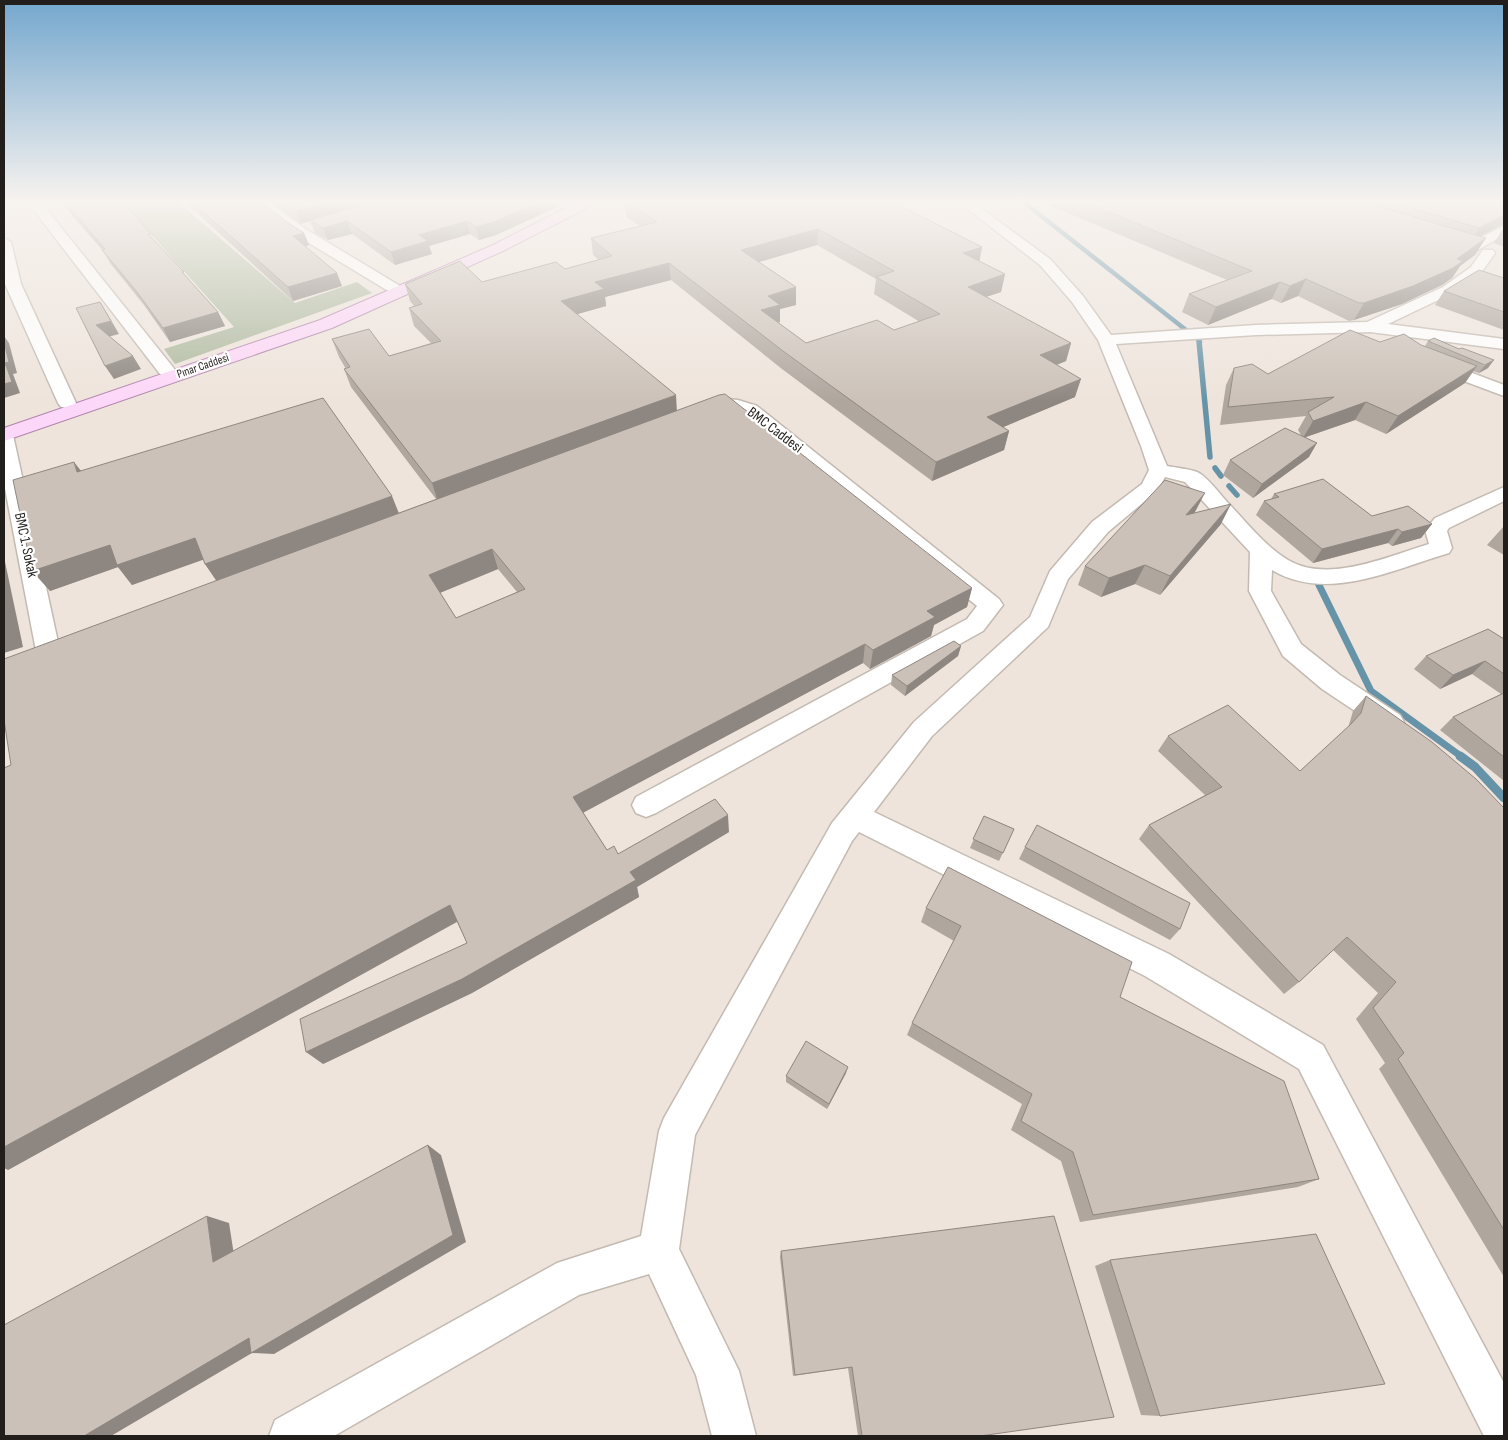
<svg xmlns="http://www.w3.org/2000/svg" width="1508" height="1440" font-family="'Sofia Sans Condensed',sans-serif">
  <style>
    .green { fill: #afbaa0 }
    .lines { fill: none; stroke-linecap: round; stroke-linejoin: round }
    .stream-far3 { stroke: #6693a7; stroke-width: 4.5 }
    .stream-far2 { stroke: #6693a7; stroke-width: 5.5 }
    .stream-far1 { stroke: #6693a7; stroke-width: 7 }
    .stream { stroke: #6693a7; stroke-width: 9 }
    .minor-casing { stroke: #c3bab1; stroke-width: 3 }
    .major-casing { stroke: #af85a9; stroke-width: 2 }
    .minor { fill: #fff; fill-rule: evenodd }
    .major { fill: #fdd7f9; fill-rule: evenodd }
    .wall { fill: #afa69e; fill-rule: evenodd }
    .shaded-wall { fill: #8e8781 }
    .building { fill: #cbc1b8; stroke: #8e8781; fill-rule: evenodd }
    .labels { text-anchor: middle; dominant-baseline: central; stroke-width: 4.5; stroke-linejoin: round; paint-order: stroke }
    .far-street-label { font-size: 12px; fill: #221e1b; stroke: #fff }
    .street-label { font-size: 15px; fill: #221e1b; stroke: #fff }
  </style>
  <rect width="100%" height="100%" fill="#eee4dc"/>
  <path class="green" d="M120,200h56l119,103 62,-21 15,11 -197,71 -11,-15 70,-22z"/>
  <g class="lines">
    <path class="stream-far3" d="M1021,200l165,130
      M1197,338l3,4"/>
    <path class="stream-far2" d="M1199,341l11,116
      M1215,468l6,8
      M1229,486l8,9"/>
    <path class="stream-far1" d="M1318,583l53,108 91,66"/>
    <path class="stream" d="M1460,756l15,11 29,31"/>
    <defs>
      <path id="minor" d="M26,200h13l133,166 3,4 -3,4 -6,1 -6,-1z
        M252,200h14l38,28 101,61 3,3 -3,3h-10l-101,-61z
        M548,200h17l17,10 -7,4z
        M956,200h14l80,59 33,37 28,39 145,-10 111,-3 76,-35 28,-20 12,-17h10l2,3 -14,20 -28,20 -65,31 116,15v10l-134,-17 -114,3 -140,9 51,122c10,2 22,3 30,6 10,4 25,25 33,33 18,19 35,41 58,55 40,24 101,-4 141,-16l-4,-14 10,-12 69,-31v14l-55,27 -2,3 5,17 -3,5c-55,16 -122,50 -177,17l-1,21 30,53 39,31 60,40 4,7 -4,7 -9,3 -9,-3 -60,-40 -39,-33 -34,-65 1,-39 -65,-70 -20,-5 -8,14 -49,41 -40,47 -20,48 -116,109 -58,76 295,142 154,91 181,338v53h-20l-185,-367 -154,-93 -286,-144 -7,9 -157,294 -16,114 60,122 17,65h-44l-16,-61 -47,-101 -70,21 -245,141h-65l6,-16 282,-157 84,-27 18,-105 5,-13 168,-295 82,-101 116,-105 20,-46 42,-49 50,-38 7,-14 -8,-24 -43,-106 -26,-38 -32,-37z
        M1504,226v9l-28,16h-10l-2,-3 2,-3z
        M4,238l7,4 10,42 55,119 -3,4 -6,1 -6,-1 -3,-4 -53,-119z
        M1435,359l69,26v11l-75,-28 -3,-4 3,-4z
        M727,399l11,1 19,6 242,193 4,6 -20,26 -327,182 -10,4 -10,-4 -4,-8 4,-8 331,-178 10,-13 -232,-192c-23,-10 -31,6 -49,2l-3,-4c6,-9 23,-11 34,-13z
        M4,429l7,2 2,4 48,221 -3,6 -9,3 -9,-3 -3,-6 -33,-173z"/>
      <path id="major" d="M581,200h18l-2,3 -94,48 -171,77 -328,113v-13l316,-108 173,-75z"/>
    </defs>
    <use href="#minor" class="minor-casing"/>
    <use href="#major" class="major-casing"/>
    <use href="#minor" class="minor"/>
    <use href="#major" class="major"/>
  </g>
  <path class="wall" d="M61,200h59l35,41 63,71 7,14 -55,16 -26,-37 -34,-42 -6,-11 -34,-39z
    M183,200h76l29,23 16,10 5,12 -3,1 36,40 -49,15z
    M269,200h287l1,7 -61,28 -17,5 -9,-6 -41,12 3,8 -37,11 -43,-31 -24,6 -13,-7 -5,-12 -9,3z
    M1050,200h258l1,1 2,-1h193v24l-24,12 -5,19 -15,11 -8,12 -10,7 -40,19 -48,16 -5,1 -51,-25 -17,7 -9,-4 -64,26 -26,-13 7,-18 38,-14 -178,-75z
    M624,201l280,3v4l78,39 -3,14 26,13 -4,18 -15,5 85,46 -5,18 -9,4 18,32 -73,30 7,4 -5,19 -72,31 -150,-112 -111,-89 -66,17 1,9 -29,8 100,96 295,178 -5,19 -33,18 -3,11 -61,33 -7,-6 -280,149 24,38 11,4 111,-22 -92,55 2,10 -167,96 -149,71 144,-121 -10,-21 -449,248 3,-405 205,-185 -11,-16 -2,-5 -71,26 -14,-18 -68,24 31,-120 317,42 38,-14 -85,-112 -7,-18h2l-7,-12 -7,-18 57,17 42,-13 -17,-17 -5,-18 5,-2 -4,-5 -5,-17 77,-2 83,-13 34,-9 -6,-5 -2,-17 49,-12 -14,-9zM817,245l59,34 -2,15 46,28 -26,8 -88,13 -28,-20 2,-1v-13l16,-4v-18l-37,-25zM498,569l19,23 -61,26 -16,-25z
    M1504,229v18l-10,-4 8,-13z
    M1504,278v52l-69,-25 9,-14z
    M1428,341l31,8 29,19 -9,5 -6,-2 -8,12 -79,51 -31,-14 -49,17 3,20 -56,41 -30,-23 7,-15 71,-25 -3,-5 8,-14 -86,9 6,-40 8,-17 34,6 112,-32 41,3 4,1z
    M1274,494l98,22 60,8 -11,14 -29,8 -4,-3 -75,20 -57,-48 8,-14 7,-2z
    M1195,513l26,11 -61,71 -25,-11 -34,13 -23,-12 7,-19z
    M1504,526v29l-17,-10z
    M1504,639v142l-64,-51 13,-13 48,-23 -29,-20 -32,15 -26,-20 12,-13z
    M961,646l-3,10 -53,40 -14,-11 1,-10z
    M1366,696l138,112v469l-125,-208 6,-6 -29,-44 22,-26 -45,-43 -34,32 -15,12 -145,-155 10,-14 56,-30 -47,-44 10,-15 132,35 48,-43 5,-17z
    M984,816l30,13 -15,32 -29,-13z
    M1025,847l155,82 -10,11 -151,-81z
    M926,908l194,89 199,182 -21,8 -218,35 -19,-61 -50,-31 11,-26 -115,-69 5,-12 42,-82 -33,-19z
    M846,1073l-19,36 -41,-27v-6z
    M781,1251l199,185h-122l-10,-68 -55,8 -13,-119z
    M1110,1260l50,156 -19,-1 -46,-149z"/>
  <path class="shaded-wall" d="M336,200h47l-73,20v1l-9,3 -5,-13z
    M543,200h13l1,7 -61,28 -17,5 -3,-13z
    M1504,215v9l-33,17 8,-13z
    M347,221l5,13 -24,6 -5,-12z
    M467,221l3,13 -41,12 3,8 -37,11 -4,-13 28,-17z
    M818,229l-1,16 -75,22 -1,-17z
    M304,233l5,12 -11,4 -5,-13z
    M1486,238l-11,17 -15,11 -8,12 -10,7 -40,19 -48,16 10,-17z
    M982,247l-3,17 -16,-11z
    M669,263l2,17 -66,17 1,9 -42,12 -3,-17 34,-19z
    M337,273l5,13 -49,15 -5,-14z
    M1005,274l-4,18 -37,12 4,-17z
    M1306,279l-8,17 -17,7 9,-17z
    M1280,282l-8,17 -64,26 8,-18z
    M796,287v18l-16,4v13l-19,6v-18l7,-14z
    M100,302l8,13 11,19 -15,4 -8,-13z
    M218,312l7,14 -55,16 -7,-14z
    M4,336l5,7 8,30 -4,1 7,19 -16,5 1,-35z
    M1071,343l-5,18 -31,12 5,-18z
    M133,356l8,13 -27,10 -9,-13z
    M1494,360l-6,8 -9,5 6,-8z
    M1477,366l-12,17 -79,51 12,-18z
    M1081,379l-6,18 -93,39 5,-19z
    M676,395l1,18 -239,89 -6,-19z
    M1366,402l-11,18 -52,18 10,-17z
    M1009,431l-5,19 -72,31 4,-19z
    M1317,443l-8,14 -56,41 9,-14z
    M74,462l15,19 -12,-9z
    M1205,493l-10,19 -18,23 9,-20z
    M392,496l8,20 -182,67 -13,-19z
    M1231,504l-10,20 -61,71 10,-19z
    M1432,524l-11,14 -29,8 10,-14z
    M1398,529l-10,14 -75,20 9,-14z
    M195,538l13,20 -76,27 -14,-18 -68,24 -18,-20 78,-26z
    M492,549l6,20 -61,25 -8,-19z
    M4,557l19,90 -19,6z
    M1145,565l-10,19 -34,13 8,-19z
    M972,588l-5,19 -33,18 -3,11 -61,33 3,-19 54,-39z
    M865,644l-2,19 -284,152 -6,-18z
    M961,646l-3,10 -53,40 2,-10z
    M1485,661l-13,13 -32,15 13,-14z
    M728,815l1,17 -92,55 2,10 -167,96 -149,71 -17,-12 324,-180z
    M450,905l10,15 -452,250 -4,-2v-21z
    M848,1067l-2,6 -19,36 2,-5z
    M428,1145l13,10 25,87 -192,112 -22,-1 -141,83h-27z
    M207,1216l22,7 7,45 -23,-6z"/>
  <path class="building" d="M63,200h57l17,18 14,16h-3l36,38h-2l36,40 -55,16 -26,-36 -35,-42 3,-1z
    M190,200h69l29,23 16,10 -11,3 44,37 -49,14z
    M281,200h55l-40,11z
    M379,200h164l-49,22 -18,5 -9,-6 -48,14 9,6 -37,11 -44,-31 -24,7 -13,-8z
    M626,200h271l7,4 -5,1 83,42 -19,6 42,21 -37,13 103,56 -31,12 41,24 -94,38 22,14 -73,31 -153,-111 -114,-88 -74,19 9,7 -43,12 115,94 -244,88 -88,-114 6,-2 -18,-28 37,-10 20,27 52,-15 -32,-33 13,-4 -17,-20 55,-23 22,21 74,-20 9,7 47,-13 -21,-18 66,-16 -33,-21zM818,229l76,42 -18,6 64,37 -46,16 -17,-10 -71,23 -45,-33 19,-5 -12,-9 28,-9 -55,-37z
    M1080,200h228l1,1 2,-1h44l131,38 -29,21 6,2 -10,7 -40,18 -49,17h-5l-53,-24 -16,7 -10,-4 -64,25 -27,-13 63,-23z
    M1385,200h119v15l-25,13z
    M1479,270l25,8v34l-60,-21z
    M100,302l11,19 -15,4 37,31 -28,10 -29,-58z
    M1350,330l30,12 24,-8 17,11 56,21 -79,50 -32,-14 -53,19 -5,-9 26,-15 -106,10 6,-39 18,-4 16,10z
    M1434,338l25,11 3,-1 32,12 -9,5 -57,-24z
    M4,342l5,20 -4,1 7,19 -8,2z
    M725,394l247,194 -45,23 8,6 -62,33 -8,-6 -292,153 34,53 7,-4 4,8 97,-55 13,16 -98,57 6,8 -174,99 -156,73 -6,-33 167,-76 -17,-38 -446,242v-379l7,-3 -7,-45v-61l715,-264zM492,549l33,40 -69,29 -27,-43z
    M323,398l69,98 -187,68 -10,-26 -78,27 -7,-20 -78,26 -19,-91 61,-18 3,10z
    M1285,428l32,15 -55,41 -32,-24z
    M1323,479l49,37 36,-10 24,18 -30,8 -4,-3 -76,20 -58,-48 15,-4 -5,-3z
    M1165,480l40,13 -19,22 45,-11 -61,72 -25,-11 -36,13 -24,-12z
    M1488,629l16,10v35l-19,-13 -32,14 -27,-19z
    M954,641l7,5 -54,40 -15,-11z
    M1504,693v64l-51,-40z
    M1366,696l66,46 44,37 28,29v422l-106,-171 6,-6 -31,-45 23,-26 -49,-45 -48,45 -150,-157 73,-38 -54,-51 60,-31 72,66 51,-47 10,-11z
    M984,816l30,13 -11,24 -30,-14z
    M1037,825l153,78 -10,26 -155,-82z
    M948,867l184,95 -12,35 164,84 35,98 -226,36 -20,-63 -52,-31 11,-27 -120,-71 49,-97 -35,-18z
    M806,1041l42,26 -19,37 -43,-28z
    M428,1145l25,90 -202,118 -2,-15 -165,98h-80v-111l203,-109 6,46z
    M1054,1216l60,201 -134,19h-118l-10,-69 -57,8 -14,-124z
    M1316,1234l69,150 -225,32 -50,-156z"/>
  <linearGradient id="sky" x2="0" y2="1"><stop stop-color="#74a7ce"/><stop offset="0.5" stop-color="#f7f3ef"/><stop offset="1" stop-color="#f7f3ef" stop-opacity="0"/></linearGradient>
  <rect width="1508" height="402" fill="url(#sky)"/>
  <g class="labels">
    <g class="far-street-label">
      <text transform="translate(203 366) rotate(-19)">Pınar Caddesi</text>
    </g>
    <g class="street-label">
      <text transform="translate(775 430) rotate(37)">BMC Caddesi</text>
      <text transform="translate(26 545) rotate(78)">BMC 1. Sokak</text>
    </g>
  </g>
  <rect width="1508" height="1440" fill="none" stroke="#221e1b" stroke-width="10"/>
</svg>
